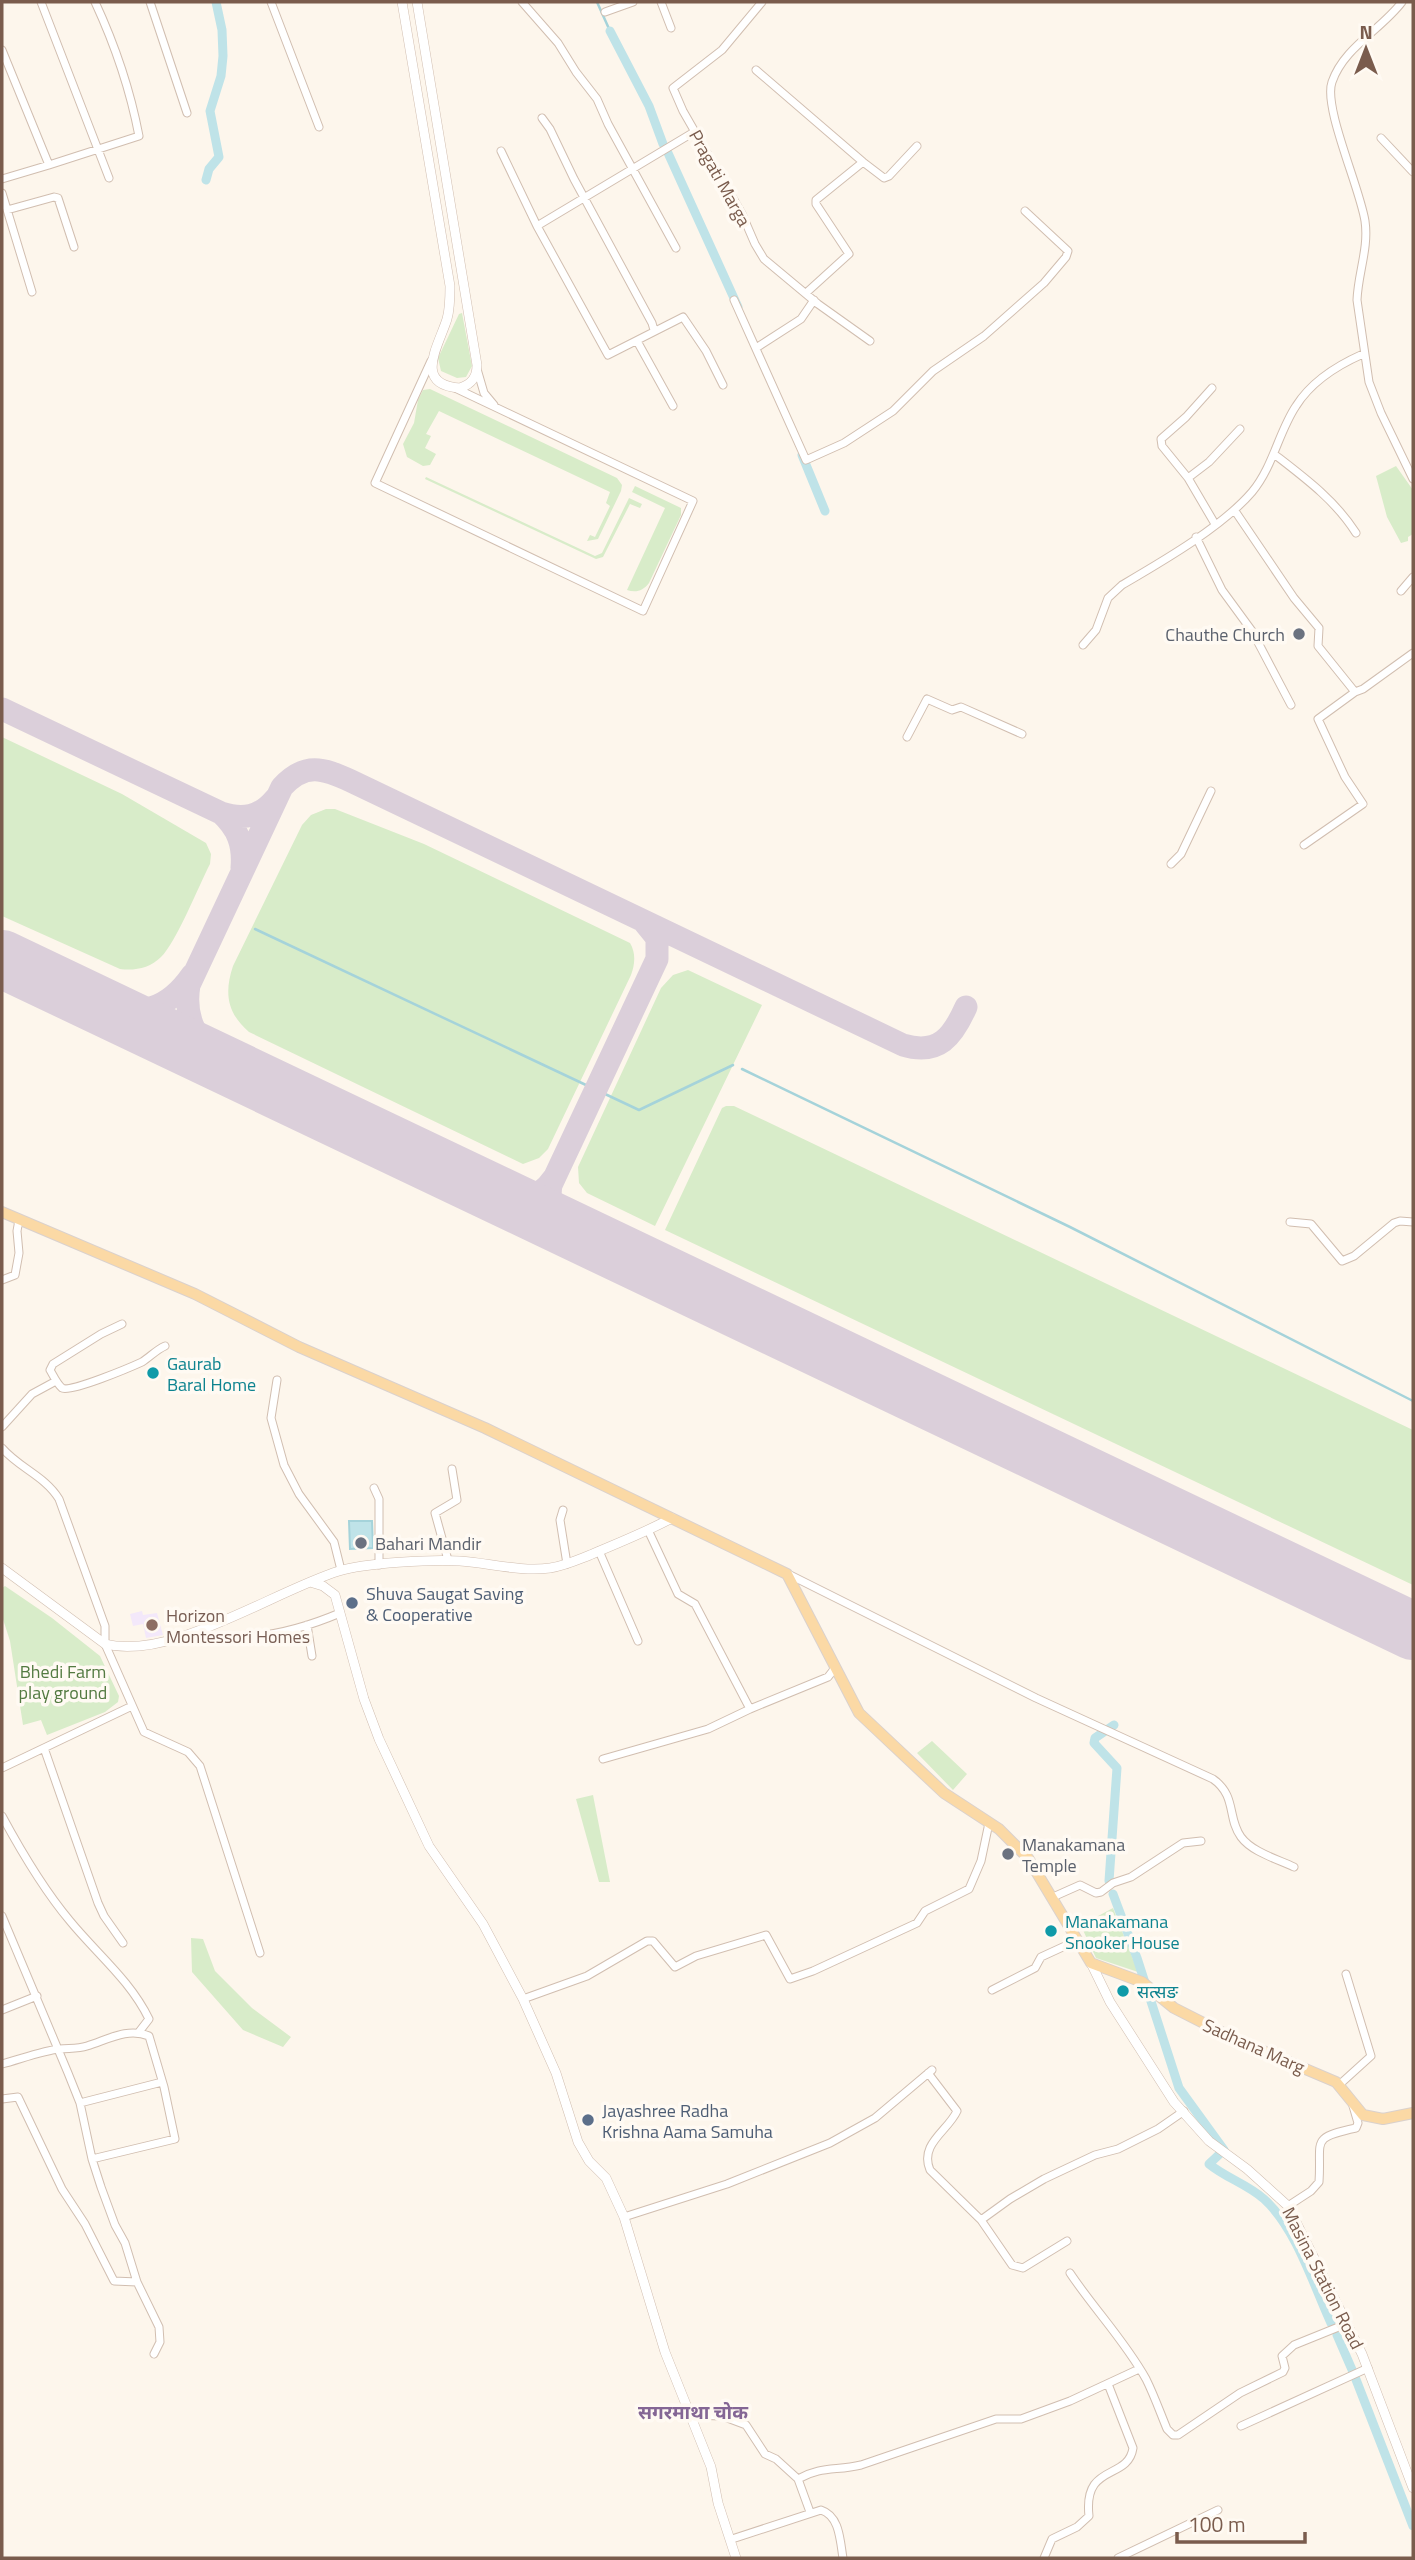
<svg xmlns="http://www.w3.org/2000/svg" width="1415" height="2560" font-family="'Titillium Web','Noto Sans Devanagari',sans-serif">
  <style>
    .education { fill: #f3e8fa }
    .green { fill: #d8ecc9 }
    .water { fill: #bfe3e8; stroke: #a5d3da; stroke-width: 2 }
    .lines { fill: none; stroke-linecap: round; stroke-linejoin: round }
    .stream { stroke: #a5d3da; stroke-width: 2.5 }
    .canal { stroke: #bfe3e8; stroke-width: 9 }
    .taxiway { stroke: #dbcfda; stroke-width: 23 }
    .runway { stroke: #dbcfda; stroke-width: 58 }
    .minor-casing { stroke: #d1beb0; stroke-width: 9 }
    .tertiary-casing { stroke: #d1beb0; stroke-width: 10 }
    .primary-casing { stroke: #dad1cd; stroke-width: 12 }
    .minor { stroke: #fff; stroke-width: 7 }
    .tertiary { stroke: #fff; stroke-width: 9 }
    .primary { stroke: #fbd9a5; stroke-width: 10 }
    .worship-dot { fill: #6b7280; stroke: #fffaf3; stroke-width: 2.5 }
    .culture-dot { fill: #0f9aa8; stroke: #fffaf3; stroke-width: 2.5 }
    .service-dot { fill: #5c6f8a; stroke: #fffaf3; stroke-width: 2.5 }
    .education-dot { fill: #8d6e63; stroke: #fffaf3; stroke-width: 2.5 }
    .labels { text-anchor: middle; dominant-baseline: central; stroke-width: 7; stroke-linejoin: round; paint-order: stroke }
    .street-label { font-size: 18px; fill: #7a5c4d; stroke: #fffaf3 }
    .worship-label { font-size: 18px; fill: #5b616d; stroke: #fffaf3; text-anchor: start }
    .culture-label { font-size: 18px; fill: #0d838f; stroke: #fffaf3; text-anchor: start }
    .service-label { font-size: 18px; fill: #4e5e75; stroke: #fffaf3; text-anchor: start }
    .education-label { font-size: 18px; fill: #785e54; stroke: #fffaf3; text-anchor: start }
    .park-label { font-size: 18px; fill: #537a41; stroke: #fffaf3 }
    .neighbourhood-label { font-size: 19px; font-weight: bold; fill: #846695; stroke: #fffaf3 }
  </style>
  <rect width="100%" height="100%" fill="#fdf6ec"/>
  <path class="education" d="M142,1611l1,4 14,-2 6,22 -17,3 -3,-14 -10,2 -3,-12z"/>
  <path class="green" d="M462,313l10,53 -6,11 -9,1 -16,-7 -3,-13 21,-44z
    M430,389l187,89 5,7 -1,6 -23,48 -11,2 3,-6 5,2 15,-31 -4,-3 4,-11 -171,-81 -13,23 5,2 -6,12 11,6 -6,11 -7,1 -16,-9 -4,-13 11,-21 4,-23 5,-10z
    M1396,466l17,24v44l-5,3v4l-7,2 -14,-26 -11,-41z
    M426,477l169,79 7,-3 27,-55 13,6 -2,4 -10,-4 -27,53 -7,2 -171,-80z
    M635,486l46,22v7l-32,68c-6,8 -13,10 -22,7l38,-82 -33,-16z
    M2,737l120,57 84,49 5,11 -1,10c-11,21 -34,79 -49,93 -11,11 -26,14 -41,12l-118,-53z
    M326,809h9l89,35 206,99c6,10 5,21 1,32l-83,174 -9,9 -16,6 -274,-132c-22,-19 -25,-39 -16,-66l69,-141 9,-10z
    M688,970l74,35 -107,221 -68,-33 -8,-10 -1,-16 83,-179 12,-13z
    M726,1106h8l679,324v155l-748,-355 57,-122z
    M5,1586l47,32 48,38 19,40 -1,6 -13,10 -58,23 -6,-15 -18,5 -13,-84 -8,-25v-28z
    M932,1741l35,33 -14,16 -36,-37z
    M593,1795l17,87h-11l-23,-83z
    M1113,1908l25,64 -42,-14 -14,-30 5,-6z
    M191,1938l12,1 12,32 37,37 39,29 -8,10 -40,-17 -51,-58z"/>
  <path class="water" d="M349,1521h23l1,27 -23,1z"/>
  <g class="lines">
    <path class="stream" d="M597,2l13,29
      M255,929l384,181 94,-45
      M742,1069l328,158 343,174"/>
    <path class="canal" d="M610,31l39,75 14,38
      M668,153l70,154
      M206,180l3,-11 10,-12 -9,-46 11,-35 2,-20 -1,-26 -6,-28
      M802,455l23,56
      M1109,1881l8,-113 -23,-25 1,-5 19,-13
      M1113,1894l24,64 42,130 45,62 -15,14c17,14 38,20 55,35 32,29 49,85 67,124
      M1337,2335l16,37
      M1355,2377l58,149"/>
    <path class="taxiway" d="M2,709l219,104
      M242,868c2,-24 -4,-39 -21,-55 22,7 39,4 54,-14
      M100,1006c40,10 67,5 92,-31
      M224,1065c-26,-22 -41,-45 -35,-80l93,-198c23,-25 41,-19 69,-6l552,264c36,11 50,-9 63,-38
      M496,1194c23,6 42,7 57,-15
      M575,1232c-17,-12 -28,-26 -24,-47l106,-226v-21l-13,-16"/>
    <path class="runway" d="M2,959l1411,672"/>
    <defs>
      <path id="minor" d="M41,2l68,176
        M150,2l37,111
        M271,2l48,125
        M522,2l36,41 18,29 21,27 11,25 68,124
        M661,2l10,26
        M762,2l-40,48 -49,38 10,23 59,103 13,30 9,15 54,45 52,37
        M1402,2c-21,28 -58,45 -70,80 -9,25 28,106 33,139 4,27 -7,52 -8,79l12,82 12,31 32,66
        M605,12l28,-10
        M2,50l47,115 -47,14
        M756,70l107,92 -47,38v4l33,50 -43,39
        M542,118l8,11 24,50 78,144 2,7
        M1381,138l32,34
        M501,151l36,75 71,129 75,-38 23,34 17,34
        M863,162l21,16 5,-2 28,-30
        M49,165l90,-29c-9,-47 -24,-91 -44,-134
        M2,193l30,99
        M7,210l47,-13 4,1 16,49
        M537,226l157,-94
        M734,300l72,160 38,-17 49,-32 40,-40 51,-35 60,-53 22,-26 2,-6 -43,-40
        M637,341l36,65
        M756,348l45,-29 13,-19
        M431,361l-56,122 268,128 50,-110 -238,-113
        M477,369l7,24 10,12
        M1212,388l-26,29 -25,22 1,7 26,32 27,46
        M1274,454c31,24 61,46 82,79
        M1188,478l21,-16 31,-33
        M1235,511l59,87 25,30 -1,18 37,46 -37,27 27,58 18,27 -59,41
        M1196,537l26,53 30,41 39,74
        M1401,591l12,-14
        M1083,645l13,-15 12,-32 14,-13c41,-24 100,-58 130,-93 21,-25 27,-61 44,-86 15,-24 42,-41 67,-52
        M1355,692l8,-3 50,-36
        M907,737l20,-38 25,11 9,-3 61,27
        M1171,864l10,-10 30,-63
        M1290,1222l21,2 31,37 12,-5 40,-33 6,-2 13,1
        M2,1280l13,-5 4,-22 -2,-22 2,-11
        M122,1324l-21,10 -48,30 -3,6c3,5 7,14 12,18 8,5 69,-21 80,-26 8,-5 14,-12 23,-16
        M277,1380l-6,38 13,47 15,29 35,48 7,28
        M2,1427l30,-33 24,-13
        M2,1448c17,20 43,28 57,51l46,127v18l39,88 44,20 12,14 60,187
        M374,1488l5,11v66
        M563,1510l-3,10 7,44
        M648,1530l30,64 17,10 55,105
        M599,1551l39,90
        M448,1560l-13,-47 22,-13 -5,-31
        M788,1574l248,124 177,81c24,17 14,39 28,58 11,15 36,22 53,30
        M307,1625l5,31
        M189,1634c51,10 104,-1 151,-21
        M44,1748l54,155 6,13 19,27
        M603,1759l105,-30 42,-20 78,-32 7,-9
        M2,1768l130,-62
        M2,1816c20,37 41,73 68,105 27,33 60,59 79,98l-10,13
        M1053,1897l27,-12 16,8 5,-1 12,-9 18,-6 52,-34 18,-2
        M2,1916l66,157 12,30 12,56 9,28 14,38 10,18 12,39 22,45 1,15 -6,12
        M992,1990l43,-22 6,-11 37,-17
        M523,1999l64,-23 60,-35h6l22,26 21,-11 70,-21 24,44 23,-8 104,-48 8,-12 44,-22 12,-28 8,-38
        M2,2010l35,-14
        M2,2064c16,-4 42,-14 58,-15 9,-1 18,0 27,-3 20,-6 40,-19 62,-10l15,51 11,52 -83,20
        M928,2073l29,38c-9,20 -38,33 -27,59l51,50 31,45 11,3 44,-27
        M1339,2085l32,-29 -25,-82
        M2,2099l16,-2 44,92 23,35 29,57 23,1
        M80,2103l82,-21
        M1288,2206l23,-15 8,-9c3,-42 -10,-44 37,-54l2,-5 -5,-17
        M624,2217l103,-33 103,-41 45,-25 57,-48
        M981,2220l29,-21 34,-20 51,-24 23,-6 40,-20 26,-18
        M1070,2273c24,36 55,68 76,106 8,16 14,33 21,50l6,6h5l62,-42 43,-21 2,-4 -3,-12 12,-11 52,-21
        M690,2415l32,1 24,9 19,29 11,5 22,20 12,33
        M1241,2426l127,-58
        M798,2479c23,-13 38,-8 63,-14l135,-46h25l49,-18 69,-32
        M732,2539l89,-29c19,6 19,31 22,48
        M1044,2558l8,-19 25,-12 12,-11c-6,-54 39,-35 44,-68l-25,-64
        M1118,2558l100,-48"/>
      <path id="tertiary" d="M402,2l48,284c0,11 0,23 -3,33 -8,26 -35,66 13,69 12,-4 17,-11 17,-23l-60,-363
        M2,1568l103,76c66,17 169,-53 234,-73 25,-8 95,-12 121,-10 29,2 61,11 90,7 14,-2 27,-8 40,-13 28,-12 56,-23 82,-37
        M310,1582l13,4 12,9 29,104 15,40 50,107 54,78 40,75 33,74 22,69 11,19 17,17 18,39 41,135 46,115 7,36 18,55
        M1091,1963l19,39 64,100 35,39 38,28 41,37 74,148 51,134"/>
      <path id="primary" d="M2,1212l193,82 104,53 186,81 302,146 72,139 85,80 55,36 29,29 63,105 51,19 32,26 63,32 99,42 27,33 20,4 30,-6"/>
    </defs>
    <use href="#minor" class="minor-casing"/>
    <use href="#tertiary" class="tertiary-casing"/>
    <use href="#primary" class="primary-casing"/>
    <use href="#minor" class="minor"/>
    <use href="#tertiary" class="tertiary"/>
    <use href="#primary" class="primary"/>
  </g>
  <g class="worship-dot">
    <circle cx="1299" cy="634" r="7"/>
    <circle cx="361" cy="1543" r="7"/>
    <circle cx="1008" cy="1854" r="7"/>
  </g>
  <g class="culture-dot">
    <circle cx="153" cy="1373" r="7"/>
    <circle cx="1051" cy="1931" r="7"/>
    <circle cx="1123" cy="1991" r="7"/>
  </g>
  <g class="service-dot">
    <circle cx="352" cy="1603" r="7"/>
    <circle cx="588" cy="2120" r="7"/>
  </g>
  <circle class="education-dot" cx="152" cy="1625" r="7"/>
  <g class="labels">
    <g class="street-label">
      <text transform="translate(720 178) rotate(61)">Pragati Marga</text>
      <text transform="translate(1254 2046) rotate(24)">Sadhana Marg</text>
      <text transform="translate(1323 2278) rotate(63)">Masina Station Road</text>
    </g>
    <g class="worship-label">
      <text x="1285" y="634" text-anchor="end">Chauthe Church</text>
      <text x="375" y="1543">Bahari Mandir</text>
      <text x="1022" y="1844">Manakamana<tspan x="1022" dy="21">Temple</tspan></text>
    </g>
    <g class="culture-label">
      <text x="167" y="1363">Gaurab<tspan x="167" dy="21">Baral Home</tspan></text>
      <text x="1065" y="1921">Manakamana<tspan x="1065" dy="21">Snooker House</tspan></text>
      <text x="1137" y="1991">सत्सङ</text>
    </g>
    <g class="service-label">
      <text x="366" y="1593">Shuva Saugat Saving<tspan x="366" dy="21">&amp; Cooperative</tspan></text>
      <text x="602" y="2110">Jayashree Radha<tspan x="602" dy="21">Krishna Aama Samuha</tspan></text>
    </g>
    <g class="education-label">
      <text x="166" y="1615">Horizon<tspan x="166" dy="21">Montessori Homes</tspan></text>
    </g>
    <g class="park-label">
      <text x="63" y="1671">Bhedi Farm<tspan x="63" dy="21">play ground</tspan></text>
    </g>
    <g class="neighbourhood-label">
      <text x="693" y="2411">सगरमाथा चोक</text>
    </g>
  </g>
  <rect width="1415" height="2560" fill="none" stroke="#7a5c4d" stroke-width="7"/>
  <g transform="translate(1366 49)" stroke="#fffaf3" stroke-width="5" paint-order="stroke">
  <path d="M0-5L12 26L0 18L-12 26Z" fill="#7a5c4d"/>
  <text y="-10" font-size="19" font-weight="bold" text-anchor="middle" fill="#7a5c4d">N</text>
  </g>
  <path d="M1177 2532v10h128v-10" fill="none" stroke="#7a5c4d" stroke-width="3.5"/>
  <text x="1188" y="2532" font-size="21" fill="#7a5c4d" stroke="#fffaf3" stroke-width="5" paint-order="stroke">100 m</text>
</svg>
